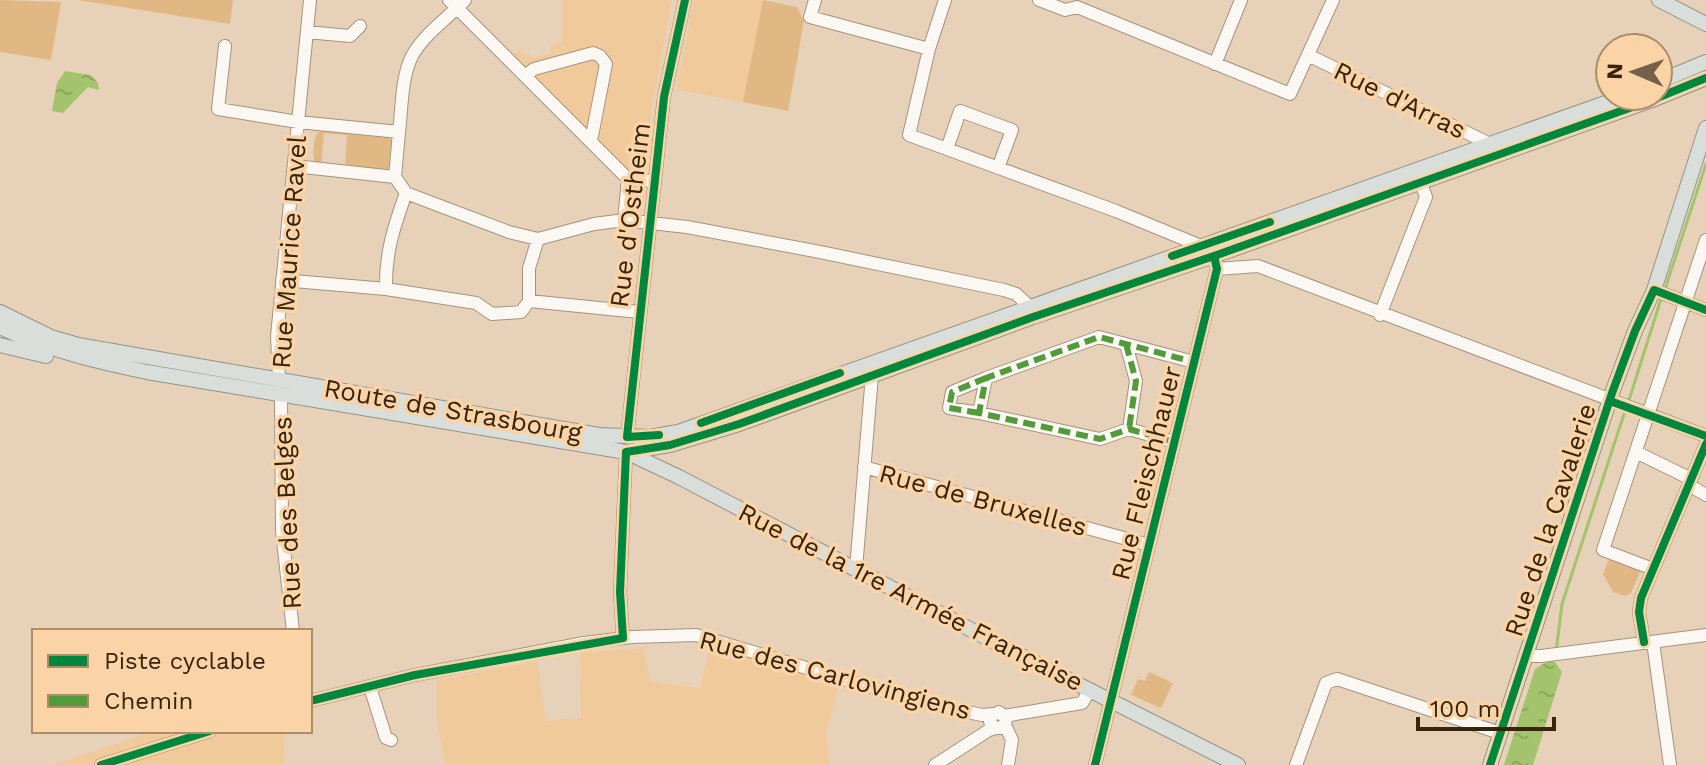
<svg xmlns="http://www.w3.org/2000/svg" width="1706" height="765" font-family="'Work Sans',sans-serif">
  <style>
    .built { fill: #f1ca9c }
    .green { fill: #e1b783; fill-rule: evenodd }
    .water { fill: url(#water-ripples) }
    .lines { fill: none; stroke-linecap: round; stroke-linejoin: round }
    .stream { stroke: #a4c36d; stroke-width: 3 }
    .minor-casing { stroke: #a5937d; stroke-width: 14 }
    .major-casing { stroke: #929486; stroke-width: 16 }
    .minor { stroke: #fbf8f4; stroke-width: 12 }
    .major { stroke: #d9deda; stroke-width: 14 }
    .quiet { stroke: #519b3b; stroke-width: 6; stroke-dasharray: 12 6; stroke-linecap: butt }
    .cycleway-casing { stroke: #fad3a6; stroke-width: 13 }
    .cycleway { stroke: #00873e; stroke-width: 8 }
    .labels { text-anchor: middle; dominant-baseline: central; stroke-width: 7; stroke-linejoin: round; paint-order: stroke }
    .street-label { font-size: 26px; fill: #36240c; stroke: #fad3a6 }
  </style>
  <defs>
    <pattern id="water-ripples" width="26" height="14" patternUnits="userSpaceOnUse" patternTransform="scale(2)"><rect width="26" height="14" fill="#a4c36d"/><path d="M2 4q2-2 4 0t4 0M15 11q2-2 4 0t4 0" fill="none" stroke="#8ea75d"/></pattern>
  </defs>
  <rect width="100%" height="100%" fill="#e7d2b9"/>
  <path class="built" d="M562,0h110l-20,106 -8,65 -18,-2 -112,-114 5,-6 7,7 3,-2 4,4 18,-5 -1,-7 12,-4z
    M694,0h69l-20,102 -67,-12z
    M711,641l129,39 -14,53 4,32h-385l-8,-45v-40l100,-19 9,60 35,-3 -1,-65 64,-5 6,33 50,7z
    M154,731h131l-1,34h-232z"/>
  <path class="green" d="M0,0l61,2 -10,58 -51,-8z
    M78,0h155l-3,24z
    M763,0l34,7 7,14 -16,90 -45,-9z
    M324,130l65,8 3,3 -4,29 -6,2 -66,-8c-5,-7 -2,-23 1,-31zM324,133l23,2 -2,31 -24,-2z
    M1611,559l27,10 2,3 -9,21 -6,3 -12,-4 -10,-18 5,-13z
    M1149,672l24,11 -12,25 -30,-13 7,-16 7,2z"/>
  <path class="water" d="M65,71l26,4 7,8 1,7 -11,-3 -25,26 -11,-2 5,-28z
    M1548,661l7,1 7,10 -29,93h-29l31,-96z"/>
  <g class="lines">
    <path class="stream" d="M1665,289l41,-125
      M1629,400l32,-101
      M1556,652l6,-48 62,-190"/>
    <defs>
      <path id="minor" d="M449,0l179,179 26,2
        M815,0l-5,17 119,32
        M945,0l-16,49 -20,86 207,76 85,35
        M1039,0l26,10 12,-3 213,87 43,-94
        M307,32l43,4 10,-10
        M225,46l-7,63 80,13 101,10 -4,45 -101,-11
        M1308,55l184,90
        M1215,64l26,-64
        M525,76l9,-7 59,-16 7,3 6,8 -14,72 -3,4
        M399,132c3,-24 2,-54 13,-76 12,-22 36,-38 53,-56
        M947,149l13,-38 52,19 -14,38
        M395,177l11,16 103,39 29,7 56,-15 30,-4 63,7 133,25 184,38 12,4 13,12
        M624,220l4,-41
        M1217,269l41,-3 448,170
        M282,280l104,9 90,14 16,11 29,-2 8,-11 110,11
        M386,289c-1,-35 8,-63 20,-96
        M1654,290l52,20
        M529,301v-33l9,-29
        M1380,315l46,-118 -6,-16
        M1126,344l10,37 -7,48
        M279,381l-2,-45 33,-336
        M281,395l1,136 11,100
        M979,413l-30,-5 3,-16 34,-14
        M627,437l37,-340 21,-97
        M1174,442l-45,-13 -29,10 -121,-26 7,-35 113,-41 95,25
        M1636,452l49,24h8
        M864,467l285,78
        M1689,485l17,10
        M856,569l16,-194
        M1653,569l-50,-19 103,-310
        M623,638l-3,-46 6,-140
        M1644,642l-5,-30 2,-14 65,-154
        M1653,642l17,123
        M1526,656h15l165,-21
        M370,687l16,51 5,2
        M310,701l105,-26 169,-32 48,-6 64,-2 228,68 58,12 11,-1
        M1004,716l78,-13 8,-13
        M1005,725l-5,3 -6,-1 -4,-5 1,-6 8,-4 7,6 -1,7 7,15 -4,25
        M101,765l109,-34
        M935,765l54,-35 7,-2
        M1095,765l122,-496 -3,-13
        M1296,765l30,-82 11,-4 163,54"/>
      <path id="major" d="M1659,0l47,24
        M1658,82l48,-20
        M0,312l51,25 27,8 521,90 51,2 28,-5 947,-336
        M0,327c48,23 95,34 147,45l479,80 53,25 329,172 230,116
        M0,345l46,11
        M627,452l43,-7 69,-21 294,-107 181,-61 438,-156 54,-22
        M1490,765l122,-372 23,-62 19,-41 52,-162"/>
    </defs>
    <use href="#minor" class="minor-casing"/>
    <use href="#major" class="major-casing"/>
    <use href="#minor" class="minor"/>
    <use href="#major" class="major"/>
    <path class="quiet" d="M1126,344l10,37 -7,48
      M979,413l-30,-5 3,-16 34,-14
      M1174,442l-45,-13 -29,10 -121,-26 7,-35 113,-41 95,25"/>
    <defs>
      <path id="cycleway" d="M1172,256l98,-34
        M1610,401l96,35
        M701,423l139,-50
        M659,435l-32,2 37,-340 21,-97
        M1644,642l-5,-30 2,-14 65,-154
        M310,701l105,-26 208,-37 -3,-46 6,-140 44,-7 69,-21 294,-107 181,-61 438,-156 54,-22
        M101,765l109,-34
        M1095,765l122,-496 -3,-13
        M1490,765l122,-372 23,-62 19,-41 52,20"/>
    </defs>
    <use href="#cycleway" class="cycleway-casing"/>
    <use href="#cycleway" class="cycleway"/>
  </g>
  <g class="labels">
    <g class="street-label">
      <text transform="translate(1400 100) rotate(26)">Rue d'Arras</text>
      <text transform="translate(630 215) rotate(-83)">Rue d'Ostheim</text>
      <text transform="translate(289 252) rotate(-86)">Rue Maurice Ravel</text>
      <text transform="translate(453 410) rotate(10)">Route de Strasbourg</text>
      <text transform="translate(1146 473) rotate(-76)">Rue Fleischhauer</text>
      <text transform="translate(983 500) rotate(15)">Rue de Bruxelles</text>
      <text transform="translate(287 513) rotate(-93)">Rue des Belges</text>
      <text transform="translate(1550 520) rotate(-72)">Rue de la Cavalerie</text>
      <text transform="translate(911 597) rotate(27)">Rue de la 1re Armée Française</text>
      <text transform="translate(835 675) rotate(15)">Rue des Carlovingiens</text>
    </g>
  </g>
  <rect x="32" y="629" width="280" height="104" fill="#fad3a6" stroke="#ac8d68" stroke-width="2"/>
  <rect x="48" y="655" width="40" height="12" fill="#00873e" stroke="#ac8d68" stroke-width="2"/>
  <text x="104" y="669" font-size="24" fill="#36240c">Piste cyclable</text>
  <rect x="48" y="695" width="40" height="12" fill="#519b3b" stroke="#ac8d68" stroke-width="2"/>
  <text x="104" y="709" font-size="24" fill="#36240c">Chemin</text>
  <g transform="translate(1634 72) rotate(272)"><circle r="38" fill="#fad3a6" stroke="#ac8d68" stroke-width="2"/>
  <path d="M0-6L14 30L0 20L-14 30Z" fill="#746149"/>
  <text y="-12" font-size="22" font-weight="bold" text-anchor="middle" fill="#36240c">N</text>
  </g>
  <path d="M1418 717v12h136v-12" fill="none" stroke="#36240c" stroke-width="4"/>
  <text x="1430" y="717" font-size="24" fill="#36240c" stroke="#fad3a6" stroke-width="6" paint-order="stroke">100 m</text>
</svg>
